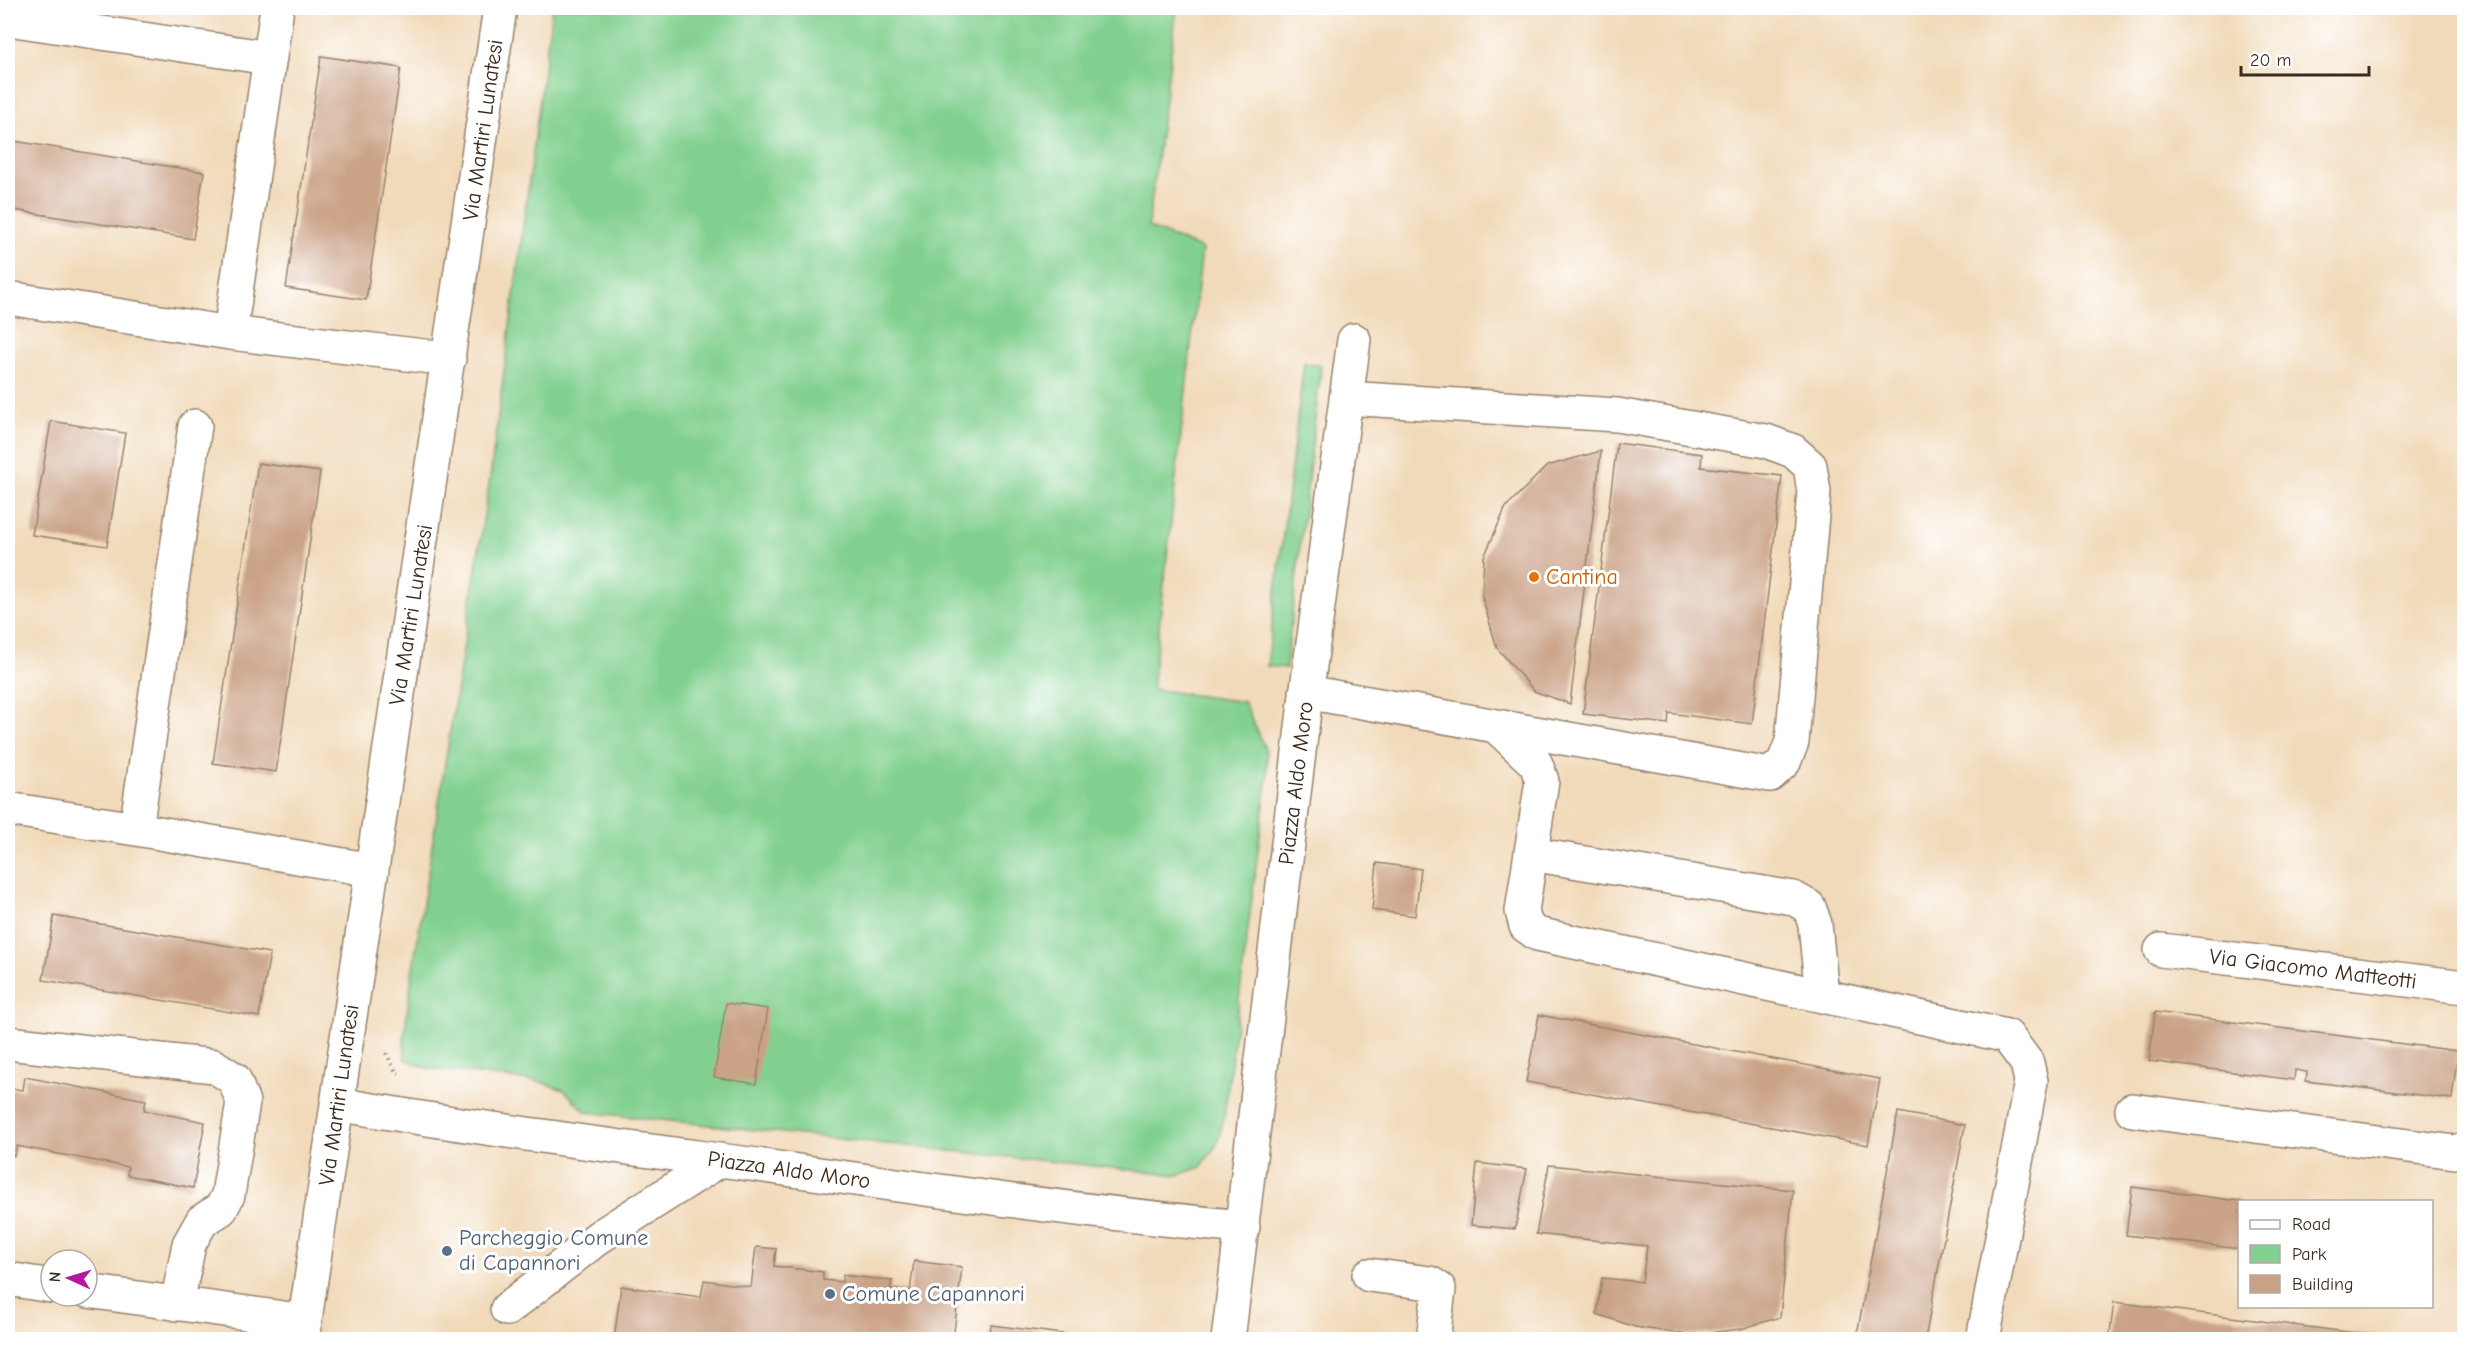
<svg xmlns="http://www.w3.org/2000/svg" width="2472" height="1347" font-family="'Comic Neue',sans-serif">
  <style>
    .green { fill: #82d08f; stroke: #5e7d56; stroke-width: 1.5 }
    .building { fill: #caa286 }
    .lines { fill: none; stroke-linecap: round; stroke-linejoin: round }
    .minor-casing { stroke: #96826c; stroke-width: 36 }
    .path { stroke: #96826c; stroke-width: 4; stroke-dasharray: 1.5 4.5; stroke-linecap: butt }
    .minor { stroke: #fff; stroke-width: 33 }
    .food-dot { fill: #e8710a; stroke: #fff; stroke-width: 2 }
    .service-dot { fill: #5c6f8a; stroke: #fff; stroke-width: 2 }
    .labels { text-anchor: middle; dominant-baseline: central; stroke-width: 6; stroke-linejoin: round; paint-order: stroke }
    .street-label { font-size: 22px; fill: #3b2a1e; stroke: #fff }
    .food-label { font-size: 22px; fill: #c56008; stroke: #fff; text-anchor: start }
    .service-label { font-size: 22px; fill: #4e5e75; stroke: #fff; text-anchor: start }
  </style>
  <rect width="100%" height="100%" fill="#fff"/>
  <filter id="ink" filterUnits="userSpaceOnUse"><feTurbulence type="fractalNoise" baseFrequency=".0167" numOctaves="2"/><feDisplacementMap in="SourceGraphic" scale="12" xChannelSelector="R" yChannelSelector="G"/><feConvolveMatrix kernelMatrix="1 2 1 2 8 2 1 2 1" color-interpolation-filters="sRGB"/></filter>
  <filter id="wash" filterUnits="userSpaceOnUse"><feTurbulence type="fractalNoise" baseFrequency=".008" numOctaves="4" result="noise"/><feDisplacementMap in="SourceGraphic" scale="24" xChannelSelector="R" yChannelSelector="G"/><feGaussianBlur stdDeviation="1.35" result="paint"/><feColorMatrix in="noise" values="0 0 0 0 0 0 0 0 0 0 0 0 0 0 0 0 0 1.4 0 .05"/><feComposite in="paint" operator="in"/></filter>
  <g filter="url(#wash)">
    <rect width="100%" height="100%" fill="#f1daba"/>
    <path class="green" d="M552,8h625l-29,219 54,22 -50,440 92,13 23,51v27l-43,338 -7,26 -16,23 -23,8 -592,-63 -22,-22 -23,-8 -114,-14 -22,-9 -1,-22 8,-63 78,-496z
      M1304,363l17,3 -35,302 -19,-2z"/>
    <g id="blocks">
      <path class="building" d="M321,56l80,12 -35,232 -80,-12z
        M8,140l196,32 -11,67 -185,-30z
        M51,421l74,12 -18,113 -75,-11z
        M1617,443l85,11 -1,13 81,9 -30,248 -83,-11 -1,11 -85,-10z
        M1601,451l-31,253 -36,-13 -37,-43 -15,-51 2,-40 22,-50 41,-41z
        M258,463l62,9 -44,300 -63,-9z
        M1377,863l44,6 -6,47 -43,-6z
        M54,916l216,37 -11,64 -216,-37z
        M726,1003l42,6 -12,75 -42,-7z
        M2155,1012l303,39 -6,48 -146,-18 1,-9 -12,-2 -1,10 -145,-19z
        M1539,1015l341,64 -12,66 -342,-63z
        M25,1077l121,23 -2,10 61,12 -12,66 -66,-13 1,-8 -111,-21 -3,10 -6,-1v-67l15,2z
        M1898,1112l67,13 -40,215h-69z
        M1477,1163l50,6 -12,60 -44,-4z
        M1549,1165l244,25 -13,127 -39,12 -52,6 -54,-8 -38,-13 5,-36 40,4 5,-36 -111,-12z
        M2132,1187l108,14v48l-114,-14z
        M756,1247l20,2 -2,17 49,6v8l19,2 1,-7 49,6 -2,8 20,3 4,-31 48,6 -9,73h-339l7,-54 80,11 3,-17 47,7z
        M2114,1302l279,36v2h-284z
        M991,1325l79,10v5h-81z"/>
    </g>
  </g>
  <g filter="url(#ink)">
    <use href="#blocks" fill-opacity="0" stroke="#96826c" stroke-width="1.5"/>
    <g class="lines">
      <defs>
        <path id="minor" d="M8,19l262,39
          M8,298l222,35 219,26
          M230,333l47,-325
          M1306,692l464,83 14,-13 8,-20 22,-250 -4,-26 -17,-15 -27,-10 -149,-26 -271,-17
          M1497,727l39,37 6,17 -20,130 4,15 11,8 470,102 20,27 4,18 -48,259
          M8,809l128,20 236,41
          M136,829l59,-403
          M1531,854l262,44 16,9 6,17 7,72
          M2161,950l303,37
          M8,1043l206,23 20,13 9,23 -15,93 -7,14 -19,12 -13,23 -12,60
          M337,1104c142,25 285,43 427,62 159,23 319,46 479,61
          M2132,1110l323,42 9,-3
          M1369,1275l61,8 9,6 -6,51
          M8,1279l43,7
          M87,1291l218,30
          M507,1309l92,-72 121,-77
          M302,1340l198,-1332
          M1228,1340l77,-637 49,-363"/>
      </defs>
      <use href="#minor" class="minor-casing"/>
      <path class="path" d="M386,1053l10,19 3,1"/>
      <use href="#minor" class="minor"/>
    </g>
  </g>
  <circle class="food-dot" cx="1534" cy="577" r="6"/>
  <g class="service-dot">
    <circle cx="447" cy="1251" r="6"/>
    <circle cx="830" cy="1294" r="6"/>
  </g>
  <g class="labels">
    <g class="street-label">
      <text transform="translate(483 130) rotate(-82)">Via Martiri Lunatesi</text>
      <text transform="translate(411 615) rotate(-81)">Via Martiri Lunatesi</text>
      <text transform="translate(1296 783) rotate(-83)">Piazza Aldo Moro</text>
      <text transform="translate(2313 969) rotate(7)">Via Giacomo Matteotti</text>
      <text transform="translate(339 1095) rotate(-82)">Via Martiri Lunatesi</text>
      <text transform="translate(789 1170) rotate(8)">Piazza Aldo Moro</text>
    </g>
    <g class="food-label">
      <text x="1546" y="577">Cantina</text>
    </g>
    <g class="service-label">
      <text x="459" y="1238">Parcheggio Comune<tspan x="459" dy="25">di Capannori</tspan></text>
      <text x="842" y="1294">Comune Capannori</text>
    </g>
  </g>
  <rect width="2472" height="1347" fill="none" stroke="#fff" stroke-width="30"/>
  <rect x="2238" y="1200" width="195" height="108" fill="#ffffff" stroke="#b1aaa5" stroke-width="1.5"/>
  <rect x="2250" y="1220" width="30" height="9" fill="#ffffff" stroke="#b1aaa5" stroke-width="1.5"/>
  <text x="2292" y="1230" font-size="18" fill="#3b2a1e">Road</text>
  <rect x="2250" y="1245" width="30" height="18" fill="#82d08f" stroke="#b1aaa5" stroke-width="1.5"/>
  <text x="2292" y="1260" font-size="18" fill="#3b2a1e">Park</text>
  <rect x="2250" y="1275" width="30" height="18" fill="#caa286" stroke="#b1aaa5" stroke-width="1.5"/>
  <text x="2292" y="1290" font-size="18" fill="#3b2a1e">Building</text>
  <g transform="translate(69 1278) rotate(274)"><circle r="28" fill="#ffffff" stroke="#b1aaa5" stroke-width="1.5"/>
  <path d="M0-4.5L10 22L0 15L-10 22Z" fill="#b5179e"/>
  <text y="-9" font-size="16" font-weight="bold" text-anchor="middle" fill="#3b2a1e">N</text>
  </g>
  <path d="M2241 66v9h128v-9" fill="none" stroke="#3b2a1e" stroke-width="3"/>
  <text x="2250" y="66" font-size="18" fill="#3b2a1e" stroke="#ffffff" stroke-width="4.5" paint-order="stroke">20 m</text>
</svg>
